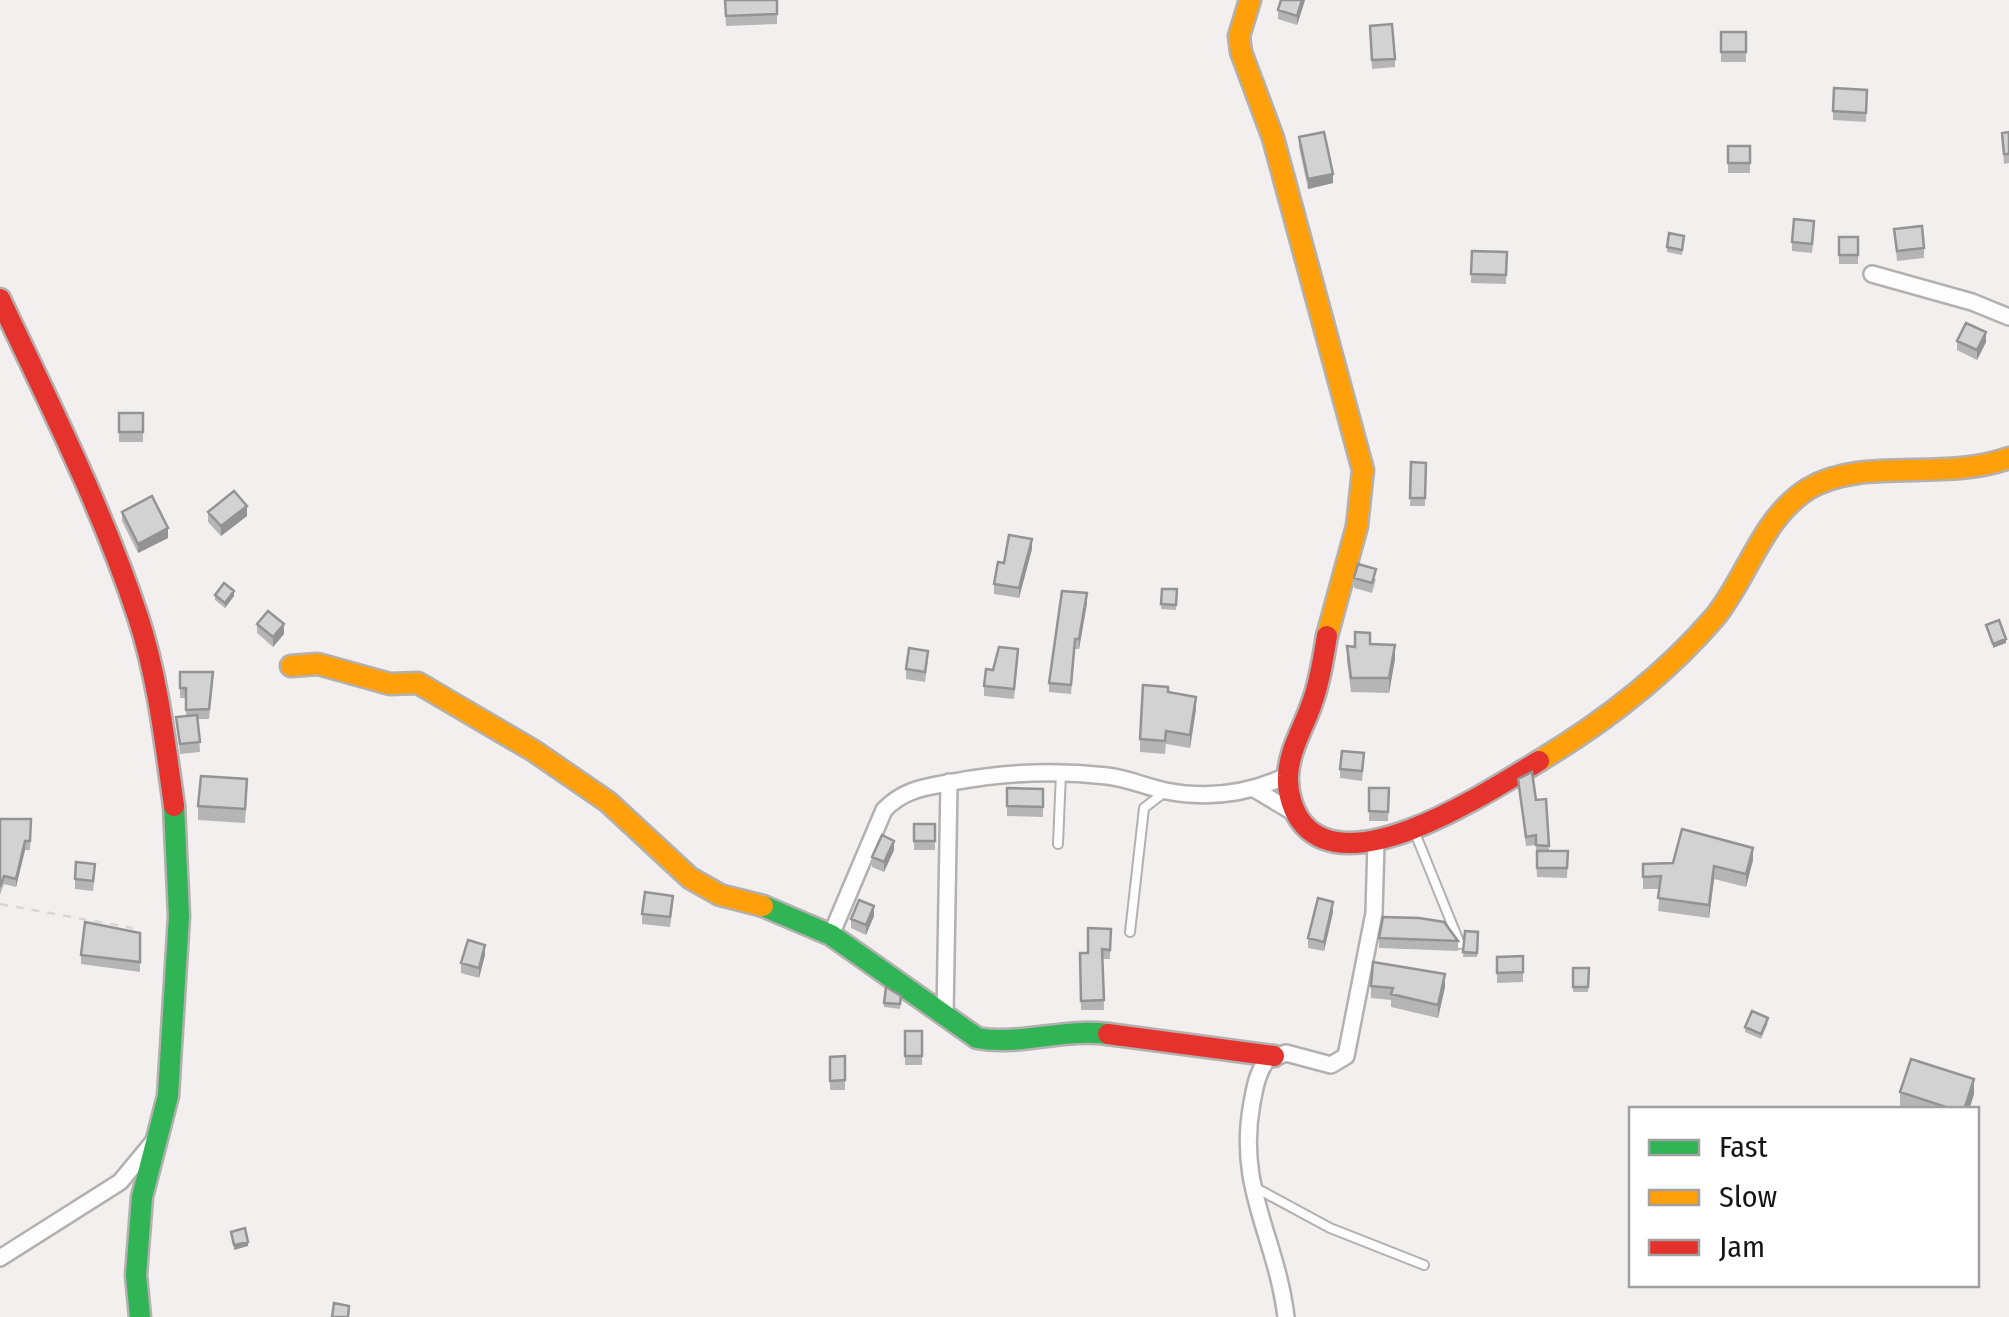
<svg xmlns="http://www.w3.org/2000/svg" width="2009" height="1317" font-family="'Fira Sans Condensed',sans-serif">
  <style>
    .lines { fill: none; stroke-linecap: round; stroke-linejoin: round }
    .lane-casing { stroke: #b3b0b0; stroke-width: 12 }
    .street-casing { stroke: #b3b0b0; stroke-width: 20 }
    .fast-casing { stroke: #b3b0b0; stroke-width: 25 }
    .slow-casing { stroke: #b3b0b0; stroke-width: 25 }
    .jam-casing { stroke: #b3b0b0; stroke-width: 25 }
    .path { stroke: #d8d6d6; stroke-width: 2.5; stroke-dasharray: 8 8; stroke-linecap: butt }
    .lane { stroke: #fdfdfd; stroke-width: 8 }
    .street { stroke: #fdfdfd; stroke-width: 15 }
    .fast { stroke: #30b455; stroke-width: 20 }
    .slow { stroke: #ff9f0a; stroke-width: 20 }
    .jam { stroke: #e5322d; stroke-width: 20 }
    .wall { fill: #b5b5b5 }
    .shaded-wall { fill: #949393 }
    .building { fill: #d3d2d2; stroke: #949393; stroke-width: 2.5 }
  </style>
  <rect width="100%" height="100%" fill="#f3efef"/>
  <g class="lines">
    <defs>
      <path id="lane" d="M1413,828l47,116
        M1058,844l3,-71
        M1130,932l14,-124 22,-17
        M1256,1188l74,40 94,37"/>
      <path id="street" d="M1872,274l100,28 37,15
        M1256,790l40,24
        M831,935l53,-125c20,-21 42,-23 69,-28 52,-10 101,-12 154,-6 20,2 39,11 59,15 42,8 82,3 120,-15
        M945,1016l4,-234
        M0,1258l120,-76 34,-41
        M1286,1317c-10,-82 -50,-129 -34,-214 3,-16 5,-30 15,-43l19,-7 45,12 15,-9 28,-143 2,-70"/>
      <path id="fast" d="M763,906l68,29 146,103c43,8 87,-10 131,-4
        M140,1317l-4,-42 6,-78 26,-101 11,-180 -5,-110"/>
      <path id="slow" d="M1250,0l-11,36 2,16 32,86 90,332 -6,56 -30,110
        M291,666l27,-2 72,20 28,-1 116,68 74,51 82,76 30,17 43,11
        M1539,761c65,-39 126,-86 176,-144 33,-41 47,-99 93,-128 55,-33 135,-7 201,-31"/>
      <path id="jam" d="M0,299c49,104 102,209 138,318 20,61 27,126 36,189
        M1327,636c-4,23 -7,46 -15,67 -8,24 -23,47 -24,73 -1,16 5,37 16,49 50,56 185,-34 235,-64
        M1108,1034l166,22"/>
    </defs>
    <use href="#lane" class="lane-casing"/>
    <use href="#street" class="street-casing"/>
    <use href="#fast" class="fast-casing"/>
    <use href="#slow" class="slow-casing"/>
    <use href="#jam" class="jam-casing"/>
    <path class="path" d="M0,904l133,24"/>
    <use href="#lane" class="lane"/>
    <use href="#street" class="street"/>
    <use href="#fast" class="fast"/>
    <use href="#slow" class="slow"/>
    <use href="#jam" class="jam"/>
  </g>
  <path class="wall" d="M725,0h52v24l-51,2z
    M1281,0h24l-8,25 -19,-6v-9z
    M1370,26l25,33v8l-23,2z
    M1721,32h25v30h-25z
    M1867,90l-1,32 -33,-2v-9z
    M2009,132v31l-5,1 -2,-31z
    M1299,137l34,46 -25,6 -9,-42z
    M1728,146h22v27h-22z
    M1894,229l30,19v10l-27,3z
    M1814,231l-2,22 -20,-2v-9z
    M1839,237h19v27h-19z
    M1684,241l-2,14 -15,-3v-5z
    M1507,252l-1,32 -35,-1v-9z
    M1957,341l29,1 -9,18 -20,-10z
    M119,413h24v29h-24z
    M1411,462l15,1 -1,43h-15z
    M122,512l46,26 -30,15 -16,-32z
    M208,512l39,4 -26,20 -13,-14z
    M1032,549l-13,49 -25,-4v-10l10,-21z
    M1354,578l22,1 -4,14 -18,-5z
    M1162,589h15l-1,21 -15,-1z
    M215,595l19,1 -9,12 -10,-8z
    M1087,603l-8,46h-4l-4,45 -22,-2v-9z
    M257,624l27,10 -11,13 -16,-14z
    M1370,644l25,15 -6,34 -38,-1 -4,-31v-15z
    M1018,659l-4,40 -30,-3v-10l9,-16z
    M928,661l-3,21 -19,-3v-10z
    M180,672l33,9 -4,38h-11l2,33 -20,2 -4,-37 10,-1v-18h-6z
    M1168,692l28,17 -6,39 -24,-4 -1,10 -25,-2v-13z
    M1364,763l-2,18 -22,-3v-9z
    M1518,779l18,21 10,-1 3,52h19l-1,27 -30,-1 -1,-32 -10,1z
    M1007,788l36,1v28l-36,-1z
    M1369,788h20l-1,33h-19z
    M247,793l-2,30 -47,-3v-14z
    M0,819h31l-1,31h-5l-9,37 -12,-3 -4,11z
    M914,824h21v26h-21z
    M894,850l-10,22 -12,-5v-10z
    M1753,860l-7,27 -32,-8 -5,39 -51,-7 2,-22h-17v-25z
    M95,873l-2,18 -18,-2v-10z
    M673,905l-3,22 -28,-3v-10z
    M1333,912l-9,39 -16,-3v-10z
    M874,916l-8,19 -15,-7v-9z
    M1111,929l-1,30h-7l1,51h-23l-1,-57h8z
    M1465,931l13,1 -1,25h-14z
    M140,933v39l-59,-8v-9z
    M1379,938l79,3v10l-79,-3z
    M485,955l-6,23 -18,-5v-10z
    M1523,956v26l-26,1v-26z
    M1573,968h16l-1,24h-15z
    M1371,986l74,1 -7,31 -47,-11v-7l-20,-2z
    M886,987l15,9 -1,13 -16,-2z
    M1768,1023l-7,16 -16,-7v-5z
    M905,1031h17v34h-17z
    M845,1056v34h-15v-33z
    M1900,1092l74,2 -5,16h-59l-10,-4z"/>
  <path class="shaded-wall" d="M1302,0h3l-8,25v-9z
    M1333,174v9l-25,6v-10z
    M1986,332v10l-9,18v-10z
    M247,506v10l-26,20v-10z
    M168,528v10l-30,15v-9z
    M1032,539v10l-13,49v-10z
    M234,591v5l-9,12v-5z
    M1087,593v10l-8,46v-10z
    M284,624v10l-11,13v-10z
    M2006,639v4l-13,5v-4z
    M1395,645v14l-6,34v-15z
    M1196,697v12l-6,39v-13z
    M25,841v9l-9,37v-8z
    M894,841v9l-10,22v-10z
    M1753,848v12l-7,27v-13z
    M1714,866v13l-5,39v-13z
    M1333,902v10l-9,39v-9z
    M874,906v10l-8,19v-10z
    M485,945v10l-6,23v-10z
    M1445,974v13l-7,31v-13z
    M1974,1079v15l-5,16h-5z
    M248,1242v4l-14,4v-5z"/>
  <path class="building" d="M725,0h52v14l-51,2z
    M1281,0h21l-5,16 -19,-6z
    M1392,24l3,35 -23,1 -2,-34z
    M1721,32h25v20h-25z
    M1834,88l33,2 -1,23 -33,-2z
    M1324,132l9,42 -25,5 -9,-42z
    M2009,132v22h-5l-2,-21z
    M1728,146h22v17h-22z
    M1794,219l20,2 -2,23 -20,-2z
    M1922,226l2,22 -27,3 -3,-22z
    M1669,233l15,3 -2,14 -15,-3z
    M1839,237h19v18h-19z
    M1472,251l35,1 -1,23 -35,-1z
    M1966,323l20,9 -9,18 -20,-9z
    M119,413h24v19h-24z
    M1411,462l15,1 -1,35h-15z
    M234,491l13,15 -26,20 -13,-14z
    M152,496l16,32 -30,16 -16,-32z
    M1009,535l23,4 -13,49 -25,-4 4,-22 6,1z
    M1358,564l18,5 -4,14 -18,-5z
    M224,583l10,8 -9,12 -10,-8z
    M1162,589h15l-1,16 -15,-1z
    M1062,591l25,2 -8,46h-4l-4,46 -22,-2z
    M268,611l16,13 -11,13 -16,-13z
    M1999,620l7,19 -13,5 -7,-19z
    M1355,632l15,1v11l25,1 -6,33h-38l-4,-32 8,1z
    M999,647l19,2 -4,40 -30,-3 2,-17 7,1z
    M909,648l19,3 -3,21 -19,-3z
    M180,672h33l-4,37 -23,1v-22h-6z
    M1143,685l25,2v5l28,5 -6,38 -24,-4 -1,10 -25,-2z
    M197,715l3,27 -20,2 -4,-27z
    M1342,751l22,2 -2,18 -22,-2z
    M1532,772l4,28 10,-1 3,47 -13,-1v-10l-10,2 -8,-58z
    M201,776l46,3 -2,30 -47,-3z
    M1007,788l36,1v18l-36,-1z
    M1369,788h20l-1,24 -19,-1z
    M0,819h31l-1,22h-5l-9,38 -12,-3 -4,11z
    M914,824h21v17h-21z
    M1682,829l71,19 -7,26 -32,-8 -5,39 -51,-7 3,-22 -18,1v-13l30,-1z
    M882,835l12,6 -10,21 -12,-5z
    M1537,851h31l-1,17h-30z
    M76,862l19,2 -2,17 -18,-2z
    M645,892l28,4 -3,21 -28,-3z
    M1318,898l15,4 -9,40 -16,-4z
    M859,900l15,6 -8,19 -15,-6z
    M1383,917l36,1 25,4 14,19 -79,-3z
    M85,922l55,11v29l-59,-7z
    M1088,928l23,1 -1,21 -8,-1 2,51 -23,1 -1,-48h8z
    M1465,931l13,1 -1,21 -14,-1z
    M468,940l17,5 -6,23 -18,-5z
    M1523,956v16l-26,1v-16z
    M1373,962l72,12 -7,31 -47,-11 2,-6 -22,-2z
    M1573,968h16l-1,19h-15z
    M886,987l15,9 -1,8 -16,-1z
    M1752,1011l16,7 -7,16 -16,-7z
    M905,1031h17v25h-17z
    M845,1056v24l-15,1v-24z
    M1911,1059l63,20 -10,31h-9l-55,-18z
    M245,1228l3,14 -14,3 -3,-13z
    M334,1303l15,3 -1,11h-16z"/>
  <rect x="1629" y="1107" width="350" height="180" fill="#ffffff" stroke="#a2a1a1" stroke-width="2.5"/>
  <rect x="1649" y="1140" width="50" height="15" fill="#30b455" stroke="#a2a1a1" stroke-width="2.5"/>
  <text x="1719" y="1157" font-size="30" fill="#171514">Fast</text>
  <rect x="1649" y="1190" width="50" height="15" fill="#ff9f0a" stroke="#a2a1a1" stroke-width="2.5"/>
  <text x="1719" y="1207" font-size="30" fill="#171514">Slow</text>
  <rect x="1649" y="1240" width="50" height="15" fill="#e5322d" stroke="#a2a1a1" stroke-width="2.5"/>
  <text x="1719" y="1257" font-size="30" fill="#171514">Jam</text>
</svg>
